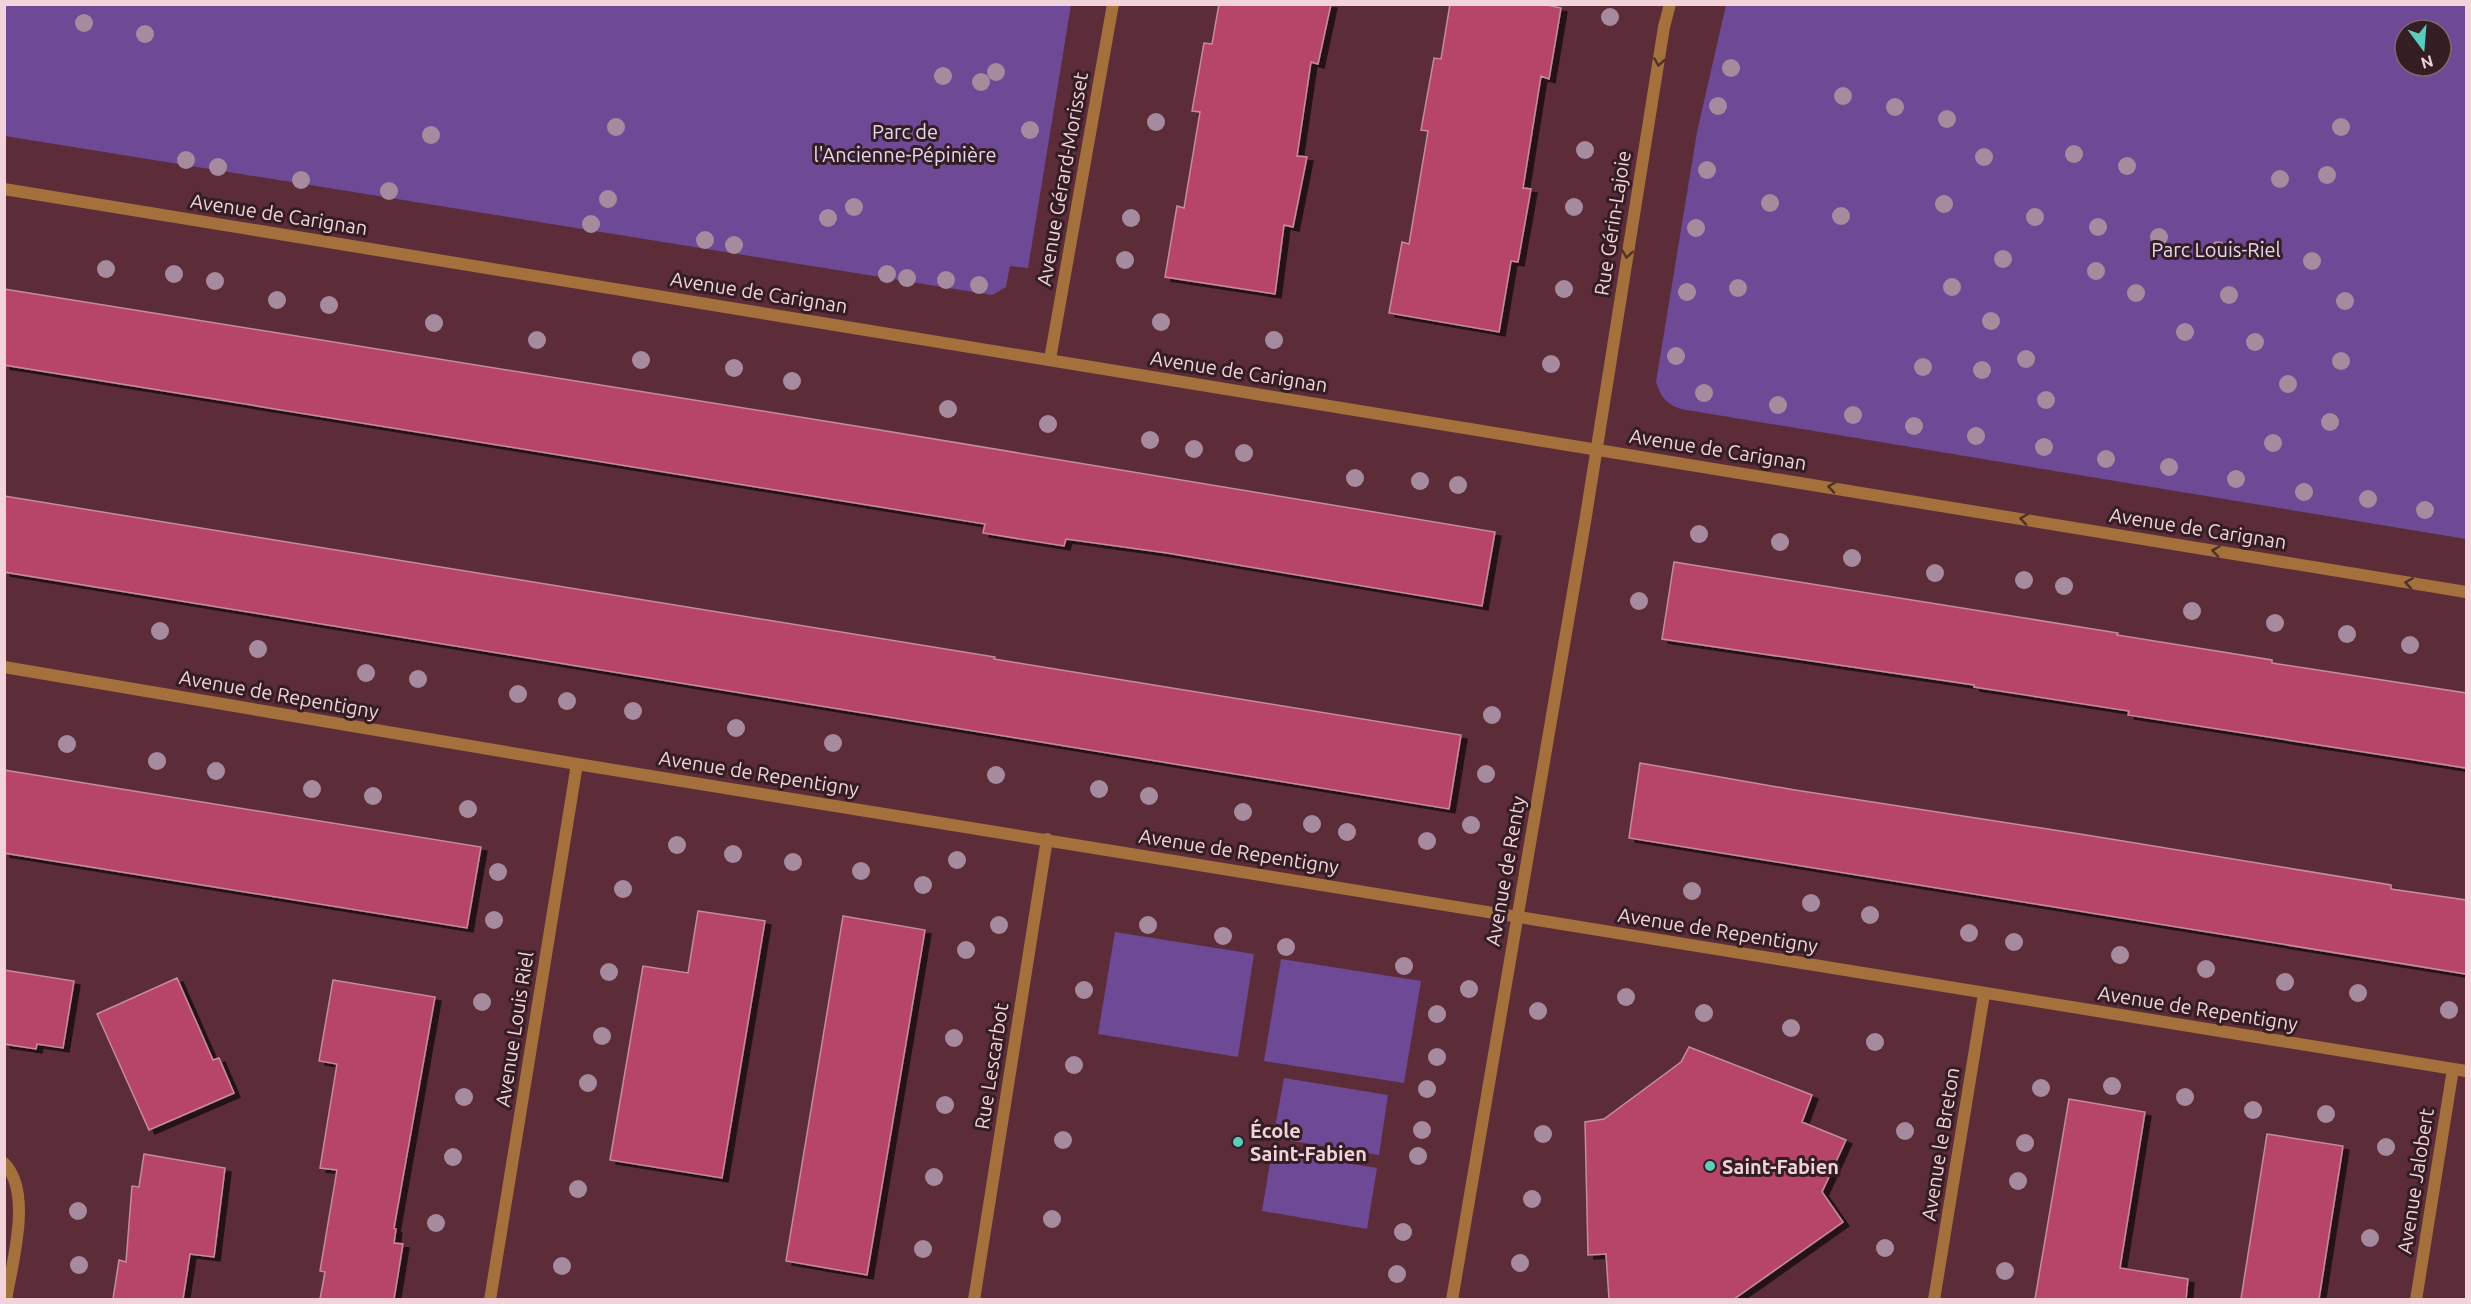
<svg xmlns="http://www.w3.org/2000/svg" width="2471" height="1304" font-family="Ubuntu,sans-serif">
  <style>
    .green { fill: #6d4996; fill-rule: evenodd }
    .building { fill: #b64468; stroke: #c78c9a; stroke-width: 1.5; filter: url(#shadow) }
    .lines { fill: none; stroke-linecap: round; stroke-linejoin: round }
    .street { stroke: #a4703c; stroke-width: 12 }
    .tree { fill: #a68b9f }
    .oneway { stroke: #503229 }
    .poi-dot { fill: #59cebf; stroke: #341d23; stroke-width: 2 }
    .labels { text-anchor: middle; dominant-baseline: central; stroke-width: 6; stroke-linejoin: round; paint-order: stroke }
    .park-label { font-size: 20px; fill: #e2d8f2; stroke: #341d23 }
    .street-label { font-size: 20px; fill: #f3d3da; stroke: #341d23 }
    .poi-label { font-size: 20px; font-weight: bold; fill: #f3d3da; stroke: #341d23; text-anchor: start }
  </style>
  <defs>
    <filter id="shadow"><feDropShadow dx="6" dy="4" stdDeviation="0" flood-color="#0009"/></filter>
  </defs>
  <rect width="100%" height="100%" fill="#5d2c39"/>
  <path class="green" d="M4,5l1,-1 1066,1 -43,263 -18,-2 -4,21 -14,8 -987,-159z
    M1726,5h740v534l-785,-130c-15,-5 -20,-12 -25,-27l41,-250zM2405,30h36v36h-36z
    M1115,932l139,22 -16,103 -140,-23z
    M1281,959l140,22 -17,102 -140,-22z
    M1284,1078l104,17 -9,60 -106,-17z
    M1272,1151l105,17 -10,61 -105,-18z"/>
  <path class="building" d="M1219,4h112l-13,60 -7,-2 -14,94 10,1 -14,70 -9,-2 -9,69 -110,-17 12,-71 7,2 16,-96 -8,-1 12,-68 8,1z
    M1450,4h93l18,4 -12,71 -8,-3 -18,112 8,1 -13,73 -7,-1 -12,71 -110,-19 13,-71 7,2 19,-113 -7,-1 13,-72 7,1z
    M4,289l870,140 621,103 -13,74 -315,-53 -101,-14 -2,7 -81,-13 2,-9 -981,-159z
    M4,496l991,161 -1,2 467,76 -12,74 -1445,-237z
    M1674,562l444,71 -1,2 155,25v3l194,30v75l-338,-53 1,-4 -155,-24v-2l-312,-46z
    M1640,763l155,27 285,44 311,51v4l75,11v74l-837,-136z
    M4,770l477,77 -14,81 -463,-75z
    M698,911l67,10 -43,257 -112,-18 33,-194 45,7z
    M843,916l82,14 -58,345 -81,-14z
    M4,970l70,11 -11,67 -26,-4 -1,5 -32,-5z
    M177,978l36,82 6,-2 15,35 -85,37 -52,-116z
    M333,980l102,17 -41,231 2,1 -2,14 9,1 -9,55h-74l5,-27 -5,-1 17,-101 -17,-2 17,-104 -18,-3z
    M1689,1047l123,48 -10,27 44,18 -24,52 21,30 -109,77h-125l-3,-45 -18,1 -3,-133 19,-3 77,-57z
    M2069,1099l76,13 -25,156 68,11 -2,20h-151z
    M2267,1134l76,12 -24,153h-78z
    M144,1154l81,14 -11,89 -24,-3 -7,45h-70l6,-39 7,2 6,-76 7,1z"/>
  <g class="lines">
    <path class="street" d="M4,189l2462,403
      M1050,359l63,-355
      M4,667l573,97 1889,307
      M4,1163c29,29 8,100 2,137
      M490,1300l87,-536
      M974,1300l73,-461
      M1452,1300l133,-778 79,-495 6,-23
      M1934,1300l50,-306
      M2416,1300l37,-231"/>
  </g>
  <g class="tree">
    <circle cx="1610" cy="17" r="9"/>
    <circle cx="84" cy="23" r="9"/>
    <circle cx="145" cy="34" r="9"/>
    <circle cx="1731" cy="68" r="9"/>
    <circle cx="996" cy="72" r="9"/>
    <circle cx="943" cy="76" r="9"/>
    <circle cx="981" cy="82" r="9"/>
    <circle cx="1843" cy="96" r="9"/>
    <circle cx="1718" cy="106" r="9"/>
    <circle cx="1895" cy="107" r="9"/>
    <circle cx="1947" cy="119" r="9"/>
    <circle cx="1156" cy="122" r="9"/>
    <circle cx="616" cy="127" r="9"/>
    <circle cx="2341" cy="127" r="9"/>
    <circle cx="1030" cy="130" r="9"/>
    <circle cx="431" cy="135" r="9"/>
    <circle cx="1585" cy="150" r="9"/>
    <circle cx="2074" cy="154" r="9"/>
    <circle cx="1984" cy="157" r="9"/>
    <circle cx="186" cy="160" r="9"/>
    <circle cx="2127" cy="166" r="9"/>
    <circle cx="218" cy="167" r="9"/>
    <circle cx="1707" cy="170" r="9"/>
    <circle cx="2327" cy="175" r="9"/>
    <circle cx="2280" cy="179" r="9"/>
    <circle cx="301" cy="180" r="9"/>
    <circle cx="389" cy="191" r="9"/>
    <circle cx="608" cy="199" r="9"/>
    <circle cx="1770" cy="203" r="9"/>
    <circle cx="1944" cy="204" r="9"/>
    <circle cx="854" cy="207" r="9"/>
    <circle cx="1574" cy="207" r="9"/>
    <circle cx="1841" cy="216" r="9"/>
    <circle cx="2035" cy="217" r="9"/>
    <circle cx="828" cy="218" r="9"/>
    <circle cx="1131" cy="218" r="9"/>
    <circle cx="591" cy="224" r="9"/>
    <circle cx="2098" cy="227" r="9"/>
    <circle cx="1696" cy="228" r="9"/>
    <circle cx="2159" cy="237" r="9"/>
    <circle cx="705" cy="240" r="9"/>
    <circle cx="734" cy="245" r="9"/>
    <circle cx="2218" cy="250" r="9"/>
    <circle cx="2003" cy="259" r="9"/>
    <circle cx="1125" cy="260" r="9"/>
    <circle cx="2312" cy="261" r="9"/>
    <circle cx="106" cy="269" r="9"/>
    <circle cx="2096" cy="271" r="9"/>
    <circle cx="174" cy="274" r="9"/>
    <circle cx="887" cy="274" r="9"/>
    <circle cx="907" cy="278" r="9"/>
    <circle cx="946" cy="280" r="9"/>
    <circle cx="215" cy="281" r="9"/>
    <circle cx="979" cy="285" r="9"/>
    <circle cx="1952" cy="287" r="9"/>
    <circle cx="1738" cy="288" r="9"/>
    <circle cx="1564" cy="289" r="9"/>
    <circle cx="1687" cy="292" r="9"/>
    <circle cx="2136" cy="293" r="9"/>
    <circle cx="2229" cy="295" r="9"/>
    <circle cx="277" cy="300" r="9"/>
    <circle cx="2345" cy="301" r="9"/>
    <circle cx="329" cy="305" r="9"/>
    <circle cx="1991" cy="321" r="9"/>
    <circle cx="1161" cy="322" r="9"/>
    <circle cx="434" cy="323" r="9"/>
    <circle cx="2185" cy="332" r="9"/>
    <circle cx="537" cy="340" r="9"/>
    <circle cx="1274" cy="340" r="9"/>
    <circle cx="2255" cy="342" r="9"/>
    <circle cx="1676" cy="356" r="9"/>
    <circle cx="2026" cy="359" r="9"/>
    <circle cx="641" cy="360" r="9"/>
    <circle cx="2341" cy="361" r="9"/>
    <circle cx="1551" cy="364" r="9"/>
    <circle cx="1923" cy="367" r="9"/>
    <circle cx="734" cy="368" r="9"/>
    <circle cx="1982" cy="370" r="9"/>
    <circle cx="792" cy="381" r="9"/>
    <circle cx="2288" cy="384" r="9"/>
    <circle cx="1704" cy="393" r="9"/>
    <circle cx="2046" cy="400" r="9"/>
    <circle cx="1778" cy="405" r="9"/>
    <circle cx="948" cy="409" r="9"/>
    <circle cx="1853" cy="415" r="9"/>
    <circle cx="2330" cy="422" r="9"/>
    <circle cx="1048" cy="424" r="9"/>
    <circle cx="1914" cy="426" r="9"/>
    <circle cx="1976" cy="436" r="9"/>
    <circle cx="1150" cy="440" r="9"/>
    <circle cx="2273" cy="443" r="9"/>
    <circle cx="2044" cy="447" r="9"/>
    <circle cx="1194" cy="449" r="9"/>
    <circle cx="1244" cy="453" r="9"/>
    <circle cx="2106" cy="459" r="9"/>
    <circle cx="2169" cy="467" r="9"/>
    <circle cx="1355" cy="478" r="9"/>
    <circle cx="2236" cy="479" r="9"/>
    <circle cx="1420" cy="481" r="9"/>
    <circle cx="1458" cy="485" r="9"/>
    <circle cx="2304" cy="492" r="9"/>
    <circle cx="2368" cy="499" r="9"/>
    <circle cx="2425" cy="510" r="9"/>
    <circle cx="1699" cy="534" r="9"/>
    <circle cx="1780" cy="542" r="9"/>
    <circle cx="1852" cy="558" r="9"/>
    <circle cx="1935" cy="573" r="9"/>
    <circle cx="2024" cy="580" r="9"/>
    <circle cx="2064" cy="586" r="9"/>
    <circle cx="1639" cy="601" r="9"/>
    <circle cx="2192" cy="611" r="9"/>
    <circle cx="2275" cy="623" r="9"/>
    <circle cx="160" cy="631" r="9"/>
    <circle cx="2347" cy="634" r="9"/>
    <circle cx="2410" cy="645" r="9"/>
    <circle cx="258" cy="649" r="9"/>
    <circle cx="366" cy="673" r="9"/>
    <circle cx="418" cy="679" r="9"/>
    <circle cx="518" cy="694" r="9"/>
    <circle cx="567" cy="701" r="9"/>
    <circle cx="633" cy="711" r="9"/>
    <circle cx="1492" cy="715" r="9"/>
    <circle cx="736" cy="728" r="9"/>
    <circle cx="833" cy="743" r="9"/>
    <circle cx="67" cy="744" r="9"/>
    <circle cx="157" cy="761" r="9"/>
    <circle cx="216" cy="771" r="9"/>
    <circle cx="1486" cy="774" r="9"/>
    <circle cx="996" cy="775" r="9"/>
    <circle cx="312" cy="789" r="9"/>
    <circle cx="1099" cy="789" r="9"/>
    <circle cx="373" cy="796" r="9"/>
    <circle cx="1149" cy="796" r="9"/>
    <circle cx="468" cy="809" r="9"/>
    <circle cx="1243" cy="812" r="9"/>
    <circle cx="1312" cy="824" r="9"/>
    <circle cx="1471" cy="825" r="9"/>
    <circle cx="1347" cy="832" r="9"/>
    <circle cx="1427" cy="841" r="9"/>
    <circle cx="677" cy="845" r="9"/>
    <circle cx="733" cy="854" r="9"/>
    <circle cx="957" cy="860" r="9"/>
    <circle cx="793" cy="862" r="9"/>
    <circle cx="861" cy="871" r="9"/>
    <circle cx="498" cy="872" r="9"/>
    <circle cx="923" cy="885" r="9"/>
    <circle cx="623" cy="889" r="9"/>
    <circle cx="1692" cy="891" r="9"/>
    <circle cx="1811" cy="903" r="9"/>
    <circle cx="1870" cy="915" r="9"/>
    <circle cx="494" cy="920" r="9"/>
    <circle cx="999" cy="925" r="9"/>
    <circle cx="1148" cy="925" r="9"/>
    <circle cx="1969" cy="933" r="9"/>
    <circle cx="1223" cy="936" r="9"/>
    <circle cx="2014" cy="942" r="9"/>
    <circle cx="1286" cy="947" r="9"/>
    <circle cx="966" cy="950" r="9"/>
    <circle cx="2120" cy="955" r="9"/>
    <circle cx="1404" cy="966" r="9"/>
    <circle cx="2206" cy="969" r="9"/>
    <circle cx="609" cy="972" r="9"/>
    <circle cx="2285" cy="982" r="9"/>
    <circle cx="1469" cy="989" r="9"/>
    <circle cx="1084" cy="990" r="9"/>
    <circle cx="2358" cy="993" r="9"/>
    <circle cx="1626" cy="997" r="9"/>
    <circle cx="482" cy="1002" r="9"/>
    <circle cx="2449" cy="1010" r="9"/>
    <circle cx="1538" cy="1011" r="9"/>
    <circle cx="1704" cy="1013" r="9"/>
    <circle cx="1437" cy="1014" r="9"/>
    <circle cx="1791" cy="1028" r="9"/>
    <circle cx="602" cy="1036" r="9"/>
    <circle cx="954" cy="1038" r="9"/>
    <circle cx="1875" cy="1042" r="9"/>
    <circle cx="1437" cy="1057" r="9"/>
    <circle cx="1074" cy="1065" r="9"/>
    <circle cx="588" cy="1083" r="9"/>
    <circle cx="2112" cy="1086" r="9"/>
    <circle cx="2041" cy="1088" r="9"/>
    <circle cx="1427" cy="1089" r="9"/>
    <circle cx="464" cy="1097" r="9"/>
    <circle cx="2185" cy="1097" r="9"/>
    <circle cx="945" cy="1105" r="9"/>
    <circle cx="2253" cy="1110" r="9"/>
    <circle cx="2326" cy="1114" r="9"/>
    <circle cx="1422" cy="1130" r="9"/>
    <circle cx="1905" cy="1131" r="9"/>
    <circle cx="1543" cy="1134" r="9"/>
    <circle cx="1063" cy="1140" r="9"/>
    <circle cx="2025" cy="1143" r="9"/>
    <circle cx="2386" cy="1147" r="9"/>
    <circle cx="1418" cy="1156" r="9"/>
    <circle cx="453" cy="1157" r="9"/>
    <circle cx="934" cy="1177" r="9"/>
    <circle cx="2018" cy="1181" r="9"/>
    <circle cx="578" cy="1189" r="9"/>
    <circle cx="1532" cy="1199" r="9"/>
    <circle cx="78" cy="1211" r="9"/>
    <circle cx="1052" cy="1219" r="9"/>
    <circle cx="436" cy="1223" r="9"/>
    <circle cx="1403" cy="1232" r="9"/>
    <circle cx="2370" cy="1238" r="9"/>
    <circle cx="1885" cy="1248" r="9"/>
    <circle cx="923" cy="1249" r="9"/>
    <circle cx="1520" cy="1263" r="9"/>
    <circle cx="79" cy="1265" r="9"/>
    <circle cx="562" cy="1266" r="9"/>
    <circle cx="2005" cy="1271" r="9"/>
    <circle cx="1397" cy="1274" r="9"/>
  </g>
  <defs><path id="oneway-chevron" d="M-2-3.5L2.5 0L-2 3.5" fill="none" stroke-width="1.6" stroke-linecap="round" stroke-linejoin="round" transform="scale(1.5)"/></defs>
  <g class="oneway">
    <use href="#oneway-chevron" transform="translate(1659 62) rotate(99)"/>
    <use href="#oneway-chevron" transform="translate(1627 254) rotate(99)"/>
    <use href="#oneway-chevron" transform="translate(1832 487) rotate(-171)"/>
    <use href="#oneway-chevron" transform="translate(2024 519) rotate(-171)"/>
    <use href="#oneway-chevron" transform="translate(2216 551) rotate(-171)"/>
    <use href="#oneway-chevron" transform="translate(2409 583) rotate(-171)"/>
  </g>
  <g class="poi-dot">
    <circle cx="1238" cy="1142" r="6"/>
    <circle cx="1710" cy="1166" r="6"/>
  </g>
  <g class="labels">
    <g class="park-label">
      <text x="905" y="131">Parc de<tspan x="905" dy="23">l'Ancienne-Pépinière</tspan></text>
      <text x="2216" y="249">Parc Louis-Riel</text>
    </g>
    <g class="street-label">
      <text transform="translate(1062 179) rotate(-80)">Avenue Gérard-Morisset</text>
      <text transform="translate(279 214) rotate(9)">Avenue de Carignan</text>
      <text transform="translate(1612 223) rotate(-81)">Rue Gérin-Lajoie</text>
      <text transform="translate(759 292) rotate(9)">Avenue de Carignan</text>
      <text transform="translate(1239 371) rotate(9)">Avenue de Carignan</text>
      <text transform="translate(1718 449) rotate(9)">Avenue de Carignan</text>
      <text transform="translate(2198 528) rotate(9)">Avenue de Carignan</text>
      <text transform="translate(279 694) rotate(10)">Avenue de Repentigny</text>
      <text transform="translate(759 773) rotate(9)">Avenue de Repentigny</text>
      <text transform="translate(1239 851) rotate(9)">Avenue de Repentigny</text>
      <text transform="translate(1505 871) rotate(-80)">Avenue de Renty</text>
      <text transform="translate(1718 930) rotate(9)">Avenue de Repentigny</text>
      <text transform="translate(2198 1008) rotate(9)">Avenue de Repentigny</text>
      <text transform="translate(514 1029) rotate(-81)">Avenue Louis Riel</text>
      <text transform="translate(991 1066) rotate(-81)">Rue Lescarbot</text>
      <text transform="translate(1940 1144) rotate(-81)">Avenue le Breton</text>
      <text transform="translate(2415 1181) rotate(-81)">Avenue Jalobert</text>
    </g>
    <g class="poi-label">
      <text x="1250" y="1130">École<tspan x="1250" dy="23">Saint-Fabien</tspan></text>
      <text x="1722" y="1166">Saint-Fabien</text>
    </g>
  </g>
  <rect width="2471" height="1304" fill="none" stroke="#f3d3da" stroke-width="12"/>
  <g transform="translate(2423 48) rotate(164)"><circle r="28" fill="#341d23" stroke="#80666c" stroke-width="1.5"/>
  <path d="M0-4.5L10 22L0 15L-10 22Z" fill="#59cebf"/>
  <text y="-9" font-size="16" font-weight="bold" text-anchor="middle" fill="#f3d3da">N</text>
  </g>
</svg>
